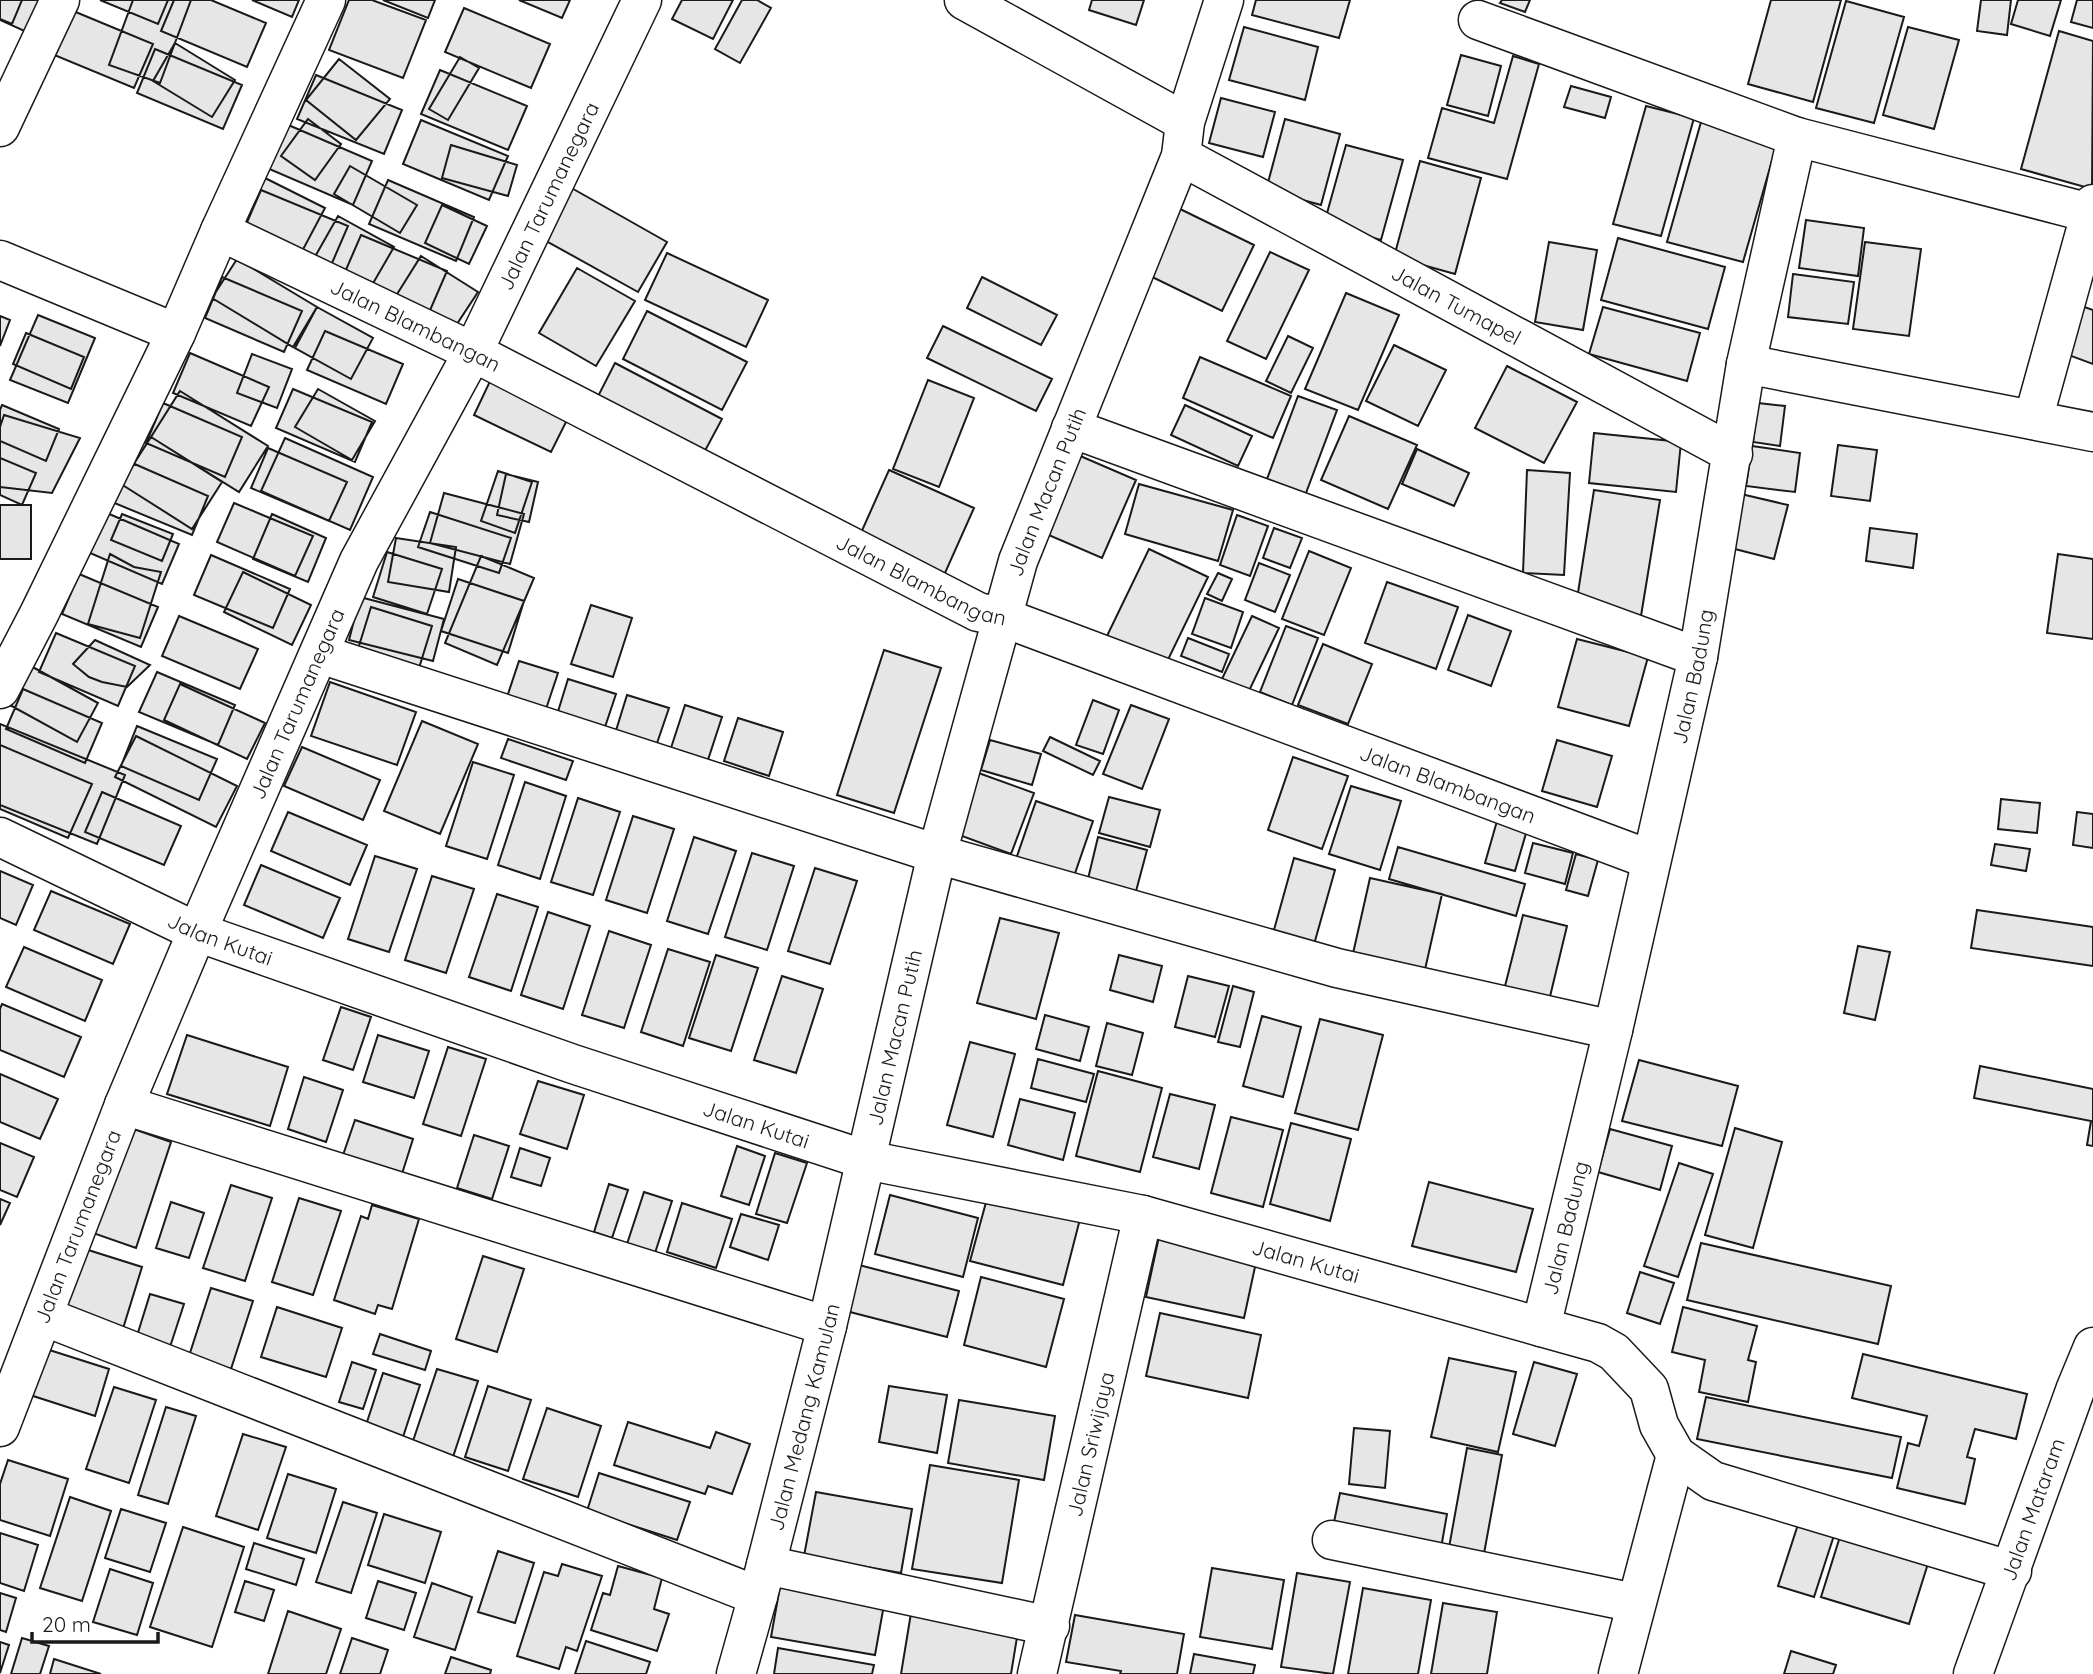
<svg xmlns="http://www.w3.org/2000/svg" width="2093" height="1674" font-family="Quicksand,sans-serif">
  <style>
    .building { fill: #e6e6e6; stroke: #1a1a1a; stroke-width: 2 }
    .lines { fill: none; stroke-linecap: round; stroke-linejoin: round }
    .street-casing { stroke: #1a1a1a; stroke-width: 41 }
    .street { stroke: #fff; stroke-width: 38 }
    .labels { text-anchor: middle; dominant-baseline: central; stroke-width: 5; stroke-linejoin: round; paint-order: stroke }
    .street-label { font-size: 21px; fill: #1a1a1a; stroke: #fff }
  </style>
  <rect width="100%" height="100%" fill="#fff"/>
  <path class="building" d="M0,0h22l-10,24 -12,-5z
    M0,0h45l-14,34 -31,-14z
    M100,0h68l-10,24z
    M133,0h58l-31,83 -51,-18z
    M174,0h37l55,23 -19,44 -86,-36z
    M252,0h47l-7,17z
    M349,0h23l54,20 -23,58 -74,-28z
    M383,0h52l-7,18z
    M519,0h51l-8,18z
    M682,0h51l-20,39 -41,-20z
    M742,0h15l14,8 -31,55 -25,-14z
    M1092,0h52l-8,25 -47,-15z
    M1256,0h94l-11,38 -87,-23z
    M1502,0h28l-5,12 -25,-9z
    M1771,0h70l-28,102 -65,-18z
    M1981,0h30l-4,35 -30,-4z
    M2018,0h43l-11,36 -39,-12z
    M2077,0h16v28l-22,-6z
    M1846,1l58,16 -30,106 -58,-15z
    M66,8l87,36 -19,44 -87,-36z
    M464,8l86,36 -19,44 -86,-36z
    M1244,27l74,20 -13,53 -76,-20z
    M1908,27l51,13 -25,89 -51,-14z
    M2059,31l34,10 -1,148 -71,-20z
    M175,43l60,37 -23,37 -59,-36z
    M155,49l87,36 -19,44 -86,-36z
    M1461,55l40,11 -13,50 -41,-11z
    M1513,56l26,8 -32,115 -79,-21 14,-50 52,15z
    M460,57l19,11 -31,52 -19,-11z
    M339,59l51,40 -34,41 -50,-40z
    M440,70l87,36 -19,44 -87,-36z
    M316,75l86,35 -18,44 -87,-35z
    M1571,86l40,11 -6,21 -41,-11z
    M1221,98l54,14 -12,45 -54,-14z
    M1646,106l48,12 -33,118 -48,-12z
    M308,119l33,25 -26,36 -34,-24z
    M1285,119l55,15 -19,71 -55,-15z
    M421,120l87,36 -19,44 -86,-36z
    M1701,122l76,21 -34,119 -76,-20z
    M286,124l86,37 -19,44 -86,-37z
    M451,145l66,20 -9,31 -66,-18z
    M1346,145l57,15 -22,80 -57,-16z
    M1420,161l61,17 -26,96 -61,-17z
    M350,166l67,39 -17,28 -66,-39z
    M265,178l60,30 -26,49 -59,-29z
    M388,180l86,37 -18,44 -87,-37z
    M568,186l99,56 -29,50 -99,-55z
    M261,190l87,36 -19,44 -87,-36z
    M442,205l45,21 -18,38 -44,-21z
    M1178,208l76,37 -32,66 -76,-37z
    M338,216l56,31 -26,45 -56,-30z
    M1806,220l58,8 -6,48 -59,-8z
    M361,235l86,36 -19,44 -86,-36z
    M1618,238l107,29 -17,62 -107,-29z
    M1549,242l48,8 -14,80 -48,-8z
    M1865,242l56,7 -12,87 -56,-7z
    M1270,252l39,18 -43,89 -39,-18z
    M667,253l101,47 -22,47 -101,-47z
    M421,256l57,36 -29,44 -55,-37z
    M237,259l80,48 -24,40 -81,-49z
    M577,268l58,33 -39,65 -57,-33z
    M1793,274l61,8 -6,42 -60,-7z
    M222,277l80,34 -18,41 -79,-34z
    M982,277l75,38 -16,30 -74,-37z
    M1346,293l53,22 -41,95 -53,-21z
    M2073,303l20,7v54l-38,-14z
    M317,307l56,31 -22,41 -56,-31z
    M1603,307l97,26 -13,48 -98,-27z
    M647,311l100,51 -25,48 -99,-51z
    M38,315l57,23 -27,65 -58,-23z
    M0,316l10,4 -10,26z
    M943,326l109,53 -16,32 -109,-53z
    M325,331l78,33 -17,40 -79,-34z
    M26,333l58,24 -13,32 -58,-25z
    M1288,336l25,12 -22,45 -25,-12z
    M1394,345l52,25 -28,56 -52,-25z
    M190,353l79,34 -18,39 -78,-33z
    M252,354l40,15 -15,39 -40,-15z
    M1200,357l91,39 -18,42 -90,-40z
    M615,363l107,56 -23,43 -106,-56z
    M1507,366l70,36 -33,61 -69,-35z
    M492,377l78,37 -19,38 -77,-37z
    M928,380l46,18 -35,89 -46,-18z
    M293,389l79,33 -17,40 -79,-34z
    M318,389l57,32 -23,39 -57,-33z
    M180,391l88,55 -29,46 -88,-55z
    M1298,396l39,14 -34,91 -39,-14z
    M163,403l79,34 -17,40 -79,-34z
    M1758,403l27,3 -5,40 -27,-4z
    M2,405l57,24 -13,32 -46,-20v-31z
    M1185,405l67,31 -14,30 -67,-31z
    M4,415l76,23 -28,55 -52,-6v-60z
    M1349,416l68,29 -29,64 -67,-29z
    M1594,433l87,9 -5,50 -87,-9z
    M151,437l71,45 -30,47 -71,-45z
    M285,438l88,39 -23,53 -89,-39z
    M1838,445l39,5 -7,51 -39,-5z
    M1752,446l48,7 -5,39 -49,-6z
    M268,448l79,34 -18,39 -78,-33z
    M1417,449l52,24 -15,33 -52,-22z
    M1071,452l65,28 -34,78 -65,-28z
    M0,458l36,15 -14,32 -22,-10z
    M130,462l78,34 -16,39 -80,-33z
    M889,470l85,38 -33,74 -85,-38z
    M1527,470l43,3 -6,102 -41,-2z
    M498,471l34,11 -17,51 -34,-12z
    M506,474l32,8 -9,40 -32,-7z
    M1139,484l94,26 -15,51 -93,-27z
    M1594,490l66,10 -20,122 -65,-10z
    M444,493l80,21 -14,50 -80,-21z
    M1741,494l47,11 -14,54 -47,-12z
    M234,503l79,33 -18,40 -78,-34z
    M0,505h31v54h-31z
    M100,510l79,34 -17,40 -79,-34z
    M430,512l81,26 -12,35 -81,-26z
    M122,514l51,20 -11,27 -51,-21z
    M272,514l54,24 -18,44 -55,-23z
    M1237,515l31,11 -18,50 -30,-11z
    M1274,528l28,10 -12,30 -27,-10z
    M1870,528l47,6 -4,34 -47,-7z
    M396,538l60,9 -7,45 -61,-10z
    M1149,549l59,28 -44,91 -59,-28z
    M1309,551l42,17 -27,67 -42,-16z
    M387,552l55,17 -15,45 -54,-17z
    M110,554l24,13 27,5 -21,66 -52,-14z
    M2058,554l35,5v80l-46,-6z
    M211,555l79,34 -17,39 -79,-33z
    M481,556l53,22 -37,87 -52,-22z
    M1259,563l31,12 -15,37 -30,-12z
    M243,572l68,33 -19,40 -68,-33z
    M1218,573l14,6 -10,22 -15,-7z
    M79,574l79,33 -17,40 -79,-33z
    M458,579l66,22 -16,52 -67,-22z
    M1387,582l71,25 -22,62 -71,-26z
    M360,597l84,22 -11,42 -84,-21z
    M1205,598l38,14 -12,36 -39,-14z
    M591,605l41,13 -19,59 -42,-13z
    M371,607l61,19 -13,42 -61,-19z
    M1468,615l43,16 -20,55 -43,-16z
    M179,616l79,33 -18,40 -78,-33z
    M1252,616l27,12 -31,65 -27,-12z
    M1286,626l32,12 -26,67 -32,-13z
    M56,633l79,33 -17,40 -79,-34z
    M1188,638l41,16 -7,18 -41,-16z
    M1577,639l71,18 -19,69 -71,-19z
    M95,640l55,25 -23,22 -25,-5 -13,-5 -16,-13z
    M1323,644l49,20 -24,60 -50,-19z
    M884,650l57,18 -47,145 -57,-18z
    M519,661l39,12 -13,39 -39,-12z
    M29,665l69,38 -21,39 -69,-38z
    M157,672l78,33 -17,40 -79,-33z
    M568,679l48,15 -13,39 -47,-15z
    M330,682l86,30 -19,53 -86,-29z
    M180,684l85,39 -18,36 -83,-39z
    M23,689l79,34 -17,40 -79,-34z
    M627,695l42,13 -14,41 -41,-12z
    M1093,700l26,10 -16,44 -27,-9z
    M685,705l37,12 -16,49 -37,-12z
    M1131,705l38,14 -27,70 -39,-15z
    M738,718l45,14 -14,44 -45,-15z
    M422,721l56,23 -38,90 -56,-23z
    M0,724l125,51 -28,69 -97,-39z
    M137,726l80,33 -18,41 -78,-34z
    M136,736l101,50 -21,41 -101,-50z
    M1050,737l50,24 -7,14 -50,-24z
    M508,739l65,22 -7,19 -65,-22z
    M990,740l51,14 -9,31 -51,-15z
    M1557,740l55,16 -15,51 -55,-16z
    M0,745l92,39 -24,54 -68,-29z
    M302,747l78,33 -17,40 -79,-34z
    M1293,757l55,19 -26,73 -54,-19z
    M473,762l41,13 -27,84 -41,-13z
    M973,771l61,22 -23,61 -60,-22z
    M525,782l41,14 -26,83 -42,-14z
    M1351,786l50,15 -21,69 -51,-16z
    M102,792l79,34 -17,39 -79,-33z
    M1109,797l51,13 -10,37 -51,-14z
    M578,798l42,14 -27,83 -42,-13z
    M2001,799l39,4 -3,30 -39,-4z
    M1036,801l57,20 -21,61 -57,-20z
    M288,812l79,33 -17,40 -79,-34z
    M2077,812l16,2v34l-20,-3z
    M633,816l41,13 -27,84 -41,-13z
    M1497,821l30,9 -12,41 -30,-8z
    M694,837l42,14 -28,83 -41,-13z
    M1098,837l49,13 -12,45 -48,-12z
    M1533,843l40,10 -8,31 -40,-11z
    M1995,844l35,5 -4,22 -35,-6z
    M1398,847l127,37 -9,32 -127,-37z
    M752,853l42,13 -27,84 -42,-13z
    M1576,854l22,6 -10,36 -22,-6z
    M375,856l42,13 -28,83 -41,-13z
    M1294,858l41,12 -22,78 -41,-11z
    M261,865l79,33 -17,40 -79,-33z
    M815,868l42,13 -27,83 -42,-13z
    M0,871l33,14 -17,40 -16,-7z
    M432,876l42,13 -28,84 -41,-13z
    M1370,878l72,16 -18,80 -72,-16z
    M51,891l79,33 -17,40 -79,-34z
    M497,894l41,13 -27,84 -42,-14z
    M1977,910l116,17v39l-122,-18z
    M548,912l42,14 -27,83 -42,-14z
    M1523,915l44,11 -20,83 -45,-11z
    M1000,918l59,15 -23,86 -59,-16z
    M609,931l42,14 -27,83 -42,-13z
    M1858,946l32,6 -15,68 -31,-7z
    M24,947l78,33 -17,41 -79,-34z
    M668,949l42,13 -27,84 -42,-14z
    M716,955l42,13 -27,83 -42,-13z
    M1119,955l43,11 -9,36 -43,-12z
    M782,976l41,13 -27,84 -42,-13z
    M1188,976l41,10 -14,51 -40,-10z
    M1233,986l21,6 -14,55 -22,-5z
    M2,1004l79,33 -17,40 -64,-27v-41z
    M341,1007l30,10 -18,53 -30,-10z
    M1045,1015l44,12 -9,34 -44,-12z
    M1262,1016l39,11 -18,70 -40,-11z
    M1320,1019l63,16 -25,95 -63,-17z
    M1107,1023l36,10 -11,42 -36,-9z
    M187,1035l101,32 -18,59 -103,-32z
    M378,1035l51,16 -15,47 -51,-16z
    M970,1042l45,12 -22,83 -46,-12z
    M448,1047l38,12 -25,77 -38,-12z
    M1038,1059l56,15 -8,28 -55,-14z
    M1639,1060l99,26 -16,60 -100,-25z
    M1980,1066l113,23v57l-6,-1 4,-24 -117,-23z
    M1098,1071l64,17 -22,84 -64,-16z
    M0,1074l58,25 -18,40 -40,-17z
    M304,1077l39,13 -17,52 -38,-13z
    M538,1081l46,14 -17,54 -47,-15z
    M1170,1094l45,11 -16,64 -46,-12z
    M1020,1099l55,14 -12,47 -55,-15z
    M1231,1117l52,13 -20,77 -52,-14z
    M355,1120l58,19 -12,38 -59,-19z
    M1291,1123l60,16 -21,82 -60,-17z
    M125,1126l46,16 -35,106 -46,-16z
    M1735,1128l47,14 -29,106 -48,-13z
    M1610,1129l62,17 -12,44 -62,-18z
    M474,1135l35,11 -17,53 -35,-11z
    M0,1143l34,14 -17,40 -17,-7z
    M737,1146l28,10 -16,49 -28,-9z
    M520,1148l30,10 -9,28 -30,-9z
    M775,1153l32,10 -20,60 -31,-9z
    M1679,1163l34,11 -35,103 -34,-11z
    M1429,1182l104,27 -17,63 -104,-26z
    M609,1184l19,6 -16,48 -18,-6z
    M231,1185l41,13 -27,83 -42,-13z
    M644,1192l28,9 -18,55 -28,-9z
    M890,1195l88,23 -15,59 -88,-23z
    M988,1195l92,24 -17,66 -93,-24z
    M299,1198l42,13 -28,84 -41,-13z
    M0,1199l10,4 -10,22z
    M171,1202l33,11 -15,45 -33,-10z
    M682,1203l50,16 -16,49 -49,-16z
    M372,1205l47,14 -27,90 -14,-4 -3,9 -41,-14 27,-84 7,3z
    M741,1214l38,11 -11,35 -38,-13z
    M1160,1232l98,21 -14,65 -98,-21z
    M1701,1243l190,43 -13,58 -191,-44z
    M85,1249l57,18 -21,68 -58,-19z
    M483,1256l41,13 -27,83 -41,-13z
    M859,1265l100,26 -12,46 -101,-26z
    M1640,1272l34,11 -14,41 -33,-11z
    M981,1277l83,22 -18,68 -82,-22z
    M211,1288l42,13 -22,68 -42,-13z
    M150,1294l34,10 -15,46 -33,-11z
    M277,1307l65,21 -16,49 -65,-20z
    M1683,1307l74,19 -9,34 8,2 -8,40 -49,-10 6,-32 -33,-8z
    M1160,1313l101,22 -13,63 -102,-22z
    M380,1334l51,17 -6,19 -52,-16z
    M43,1348l66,21 -14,47 -68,-22z
    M1863,1354l164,40 -11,45 -41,-10 -8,28 8,2 -10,45 -68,-16 11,-45 11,3 8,-30 -75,-18z
    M1449,1358l67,14 -18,80 -67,-15z
    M352,1362l24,8 -13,39 -24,-7z
    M1534,1362l43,12 -22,72 -42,-12z
    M437,1369l41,12 -26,79 -41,-13z
    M383,1373l37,12 -17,52 -37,-12z
    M488,1386l43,14 -23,71 -43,-14z
    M889,1386l58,9 -10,58 -58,-11z
    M114,1387l42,13 -27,83 -43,-14z
    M1706,1397l195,40 -9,41 -195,-39z
    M959,1400l96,16 -11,64 -96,-17z
    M166,1407l30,9 -28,88 -30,-9z
    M547,1408l54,18 -23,71 -55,-18z
    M628,1422l82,26 6,-16 34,12 -18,50 -24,-8 -3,8 -91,-29z
    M1354,1428l36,3 -5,57 -36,-4z
    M243,1434l43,13 -28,83 -42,-14z
    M1467,1448l35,7 -19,104 -35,-6z
    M8,1460l60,19 -18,57 -50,-16v-36z
    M930,1465l89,15 -17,103 -90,-14z
    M599,1473l91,29 -13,38 -90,-29z
    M288,1474l48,15 -20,64 -49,-15z
    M816,1492l96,17 -11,64 -97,-17z
    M1340,1493l107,21 -7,40 -108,-22z
    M70,1497l41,14 -29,90 -42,-13z
    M343,1502l34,11 -26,80 -35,-11z
    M121,1509l45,14 -16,49 -45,-14z
    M1803,1509l36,11 -25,77 -36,-11z
    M384,1514l57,18 -16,51 -57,-18z
    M183,1527l61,20 -32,100 -62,-20z
    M1843,1527l88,27 -22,70 -88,-27z
    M0,1533l38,12 -14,46 -24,-8z
    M254,1543l50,16 -8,26 -50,-16z
    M498,1551l36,12 -19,60 -37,-11z
    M562,1564l40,12 -25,75 -11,-4 -7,22 -42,-13 27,-84 14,4z
    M618,1566l44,12 -8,31 15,5 -12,37 -66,-21 12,-37 7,2z
    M1212,1568l72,12 -12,69 -72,-12z
    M110,1569l43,14 -16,52 -44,-13z
    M1297,1573l53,9 -17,92 -52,-7z
    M245,1581l29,9 -10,31 -29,-9z
    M378,1581l38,12 -12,37 -38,-12z
    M781,1581l104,18 -10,56 -104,-18z
    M432,1583l40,14 -17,53 -41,-13z
    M1363,1588l68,12 -13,74h-70z
    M0,1593l16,5 -10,34 -6,-2z
    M1443,1603l54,9 -10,62h-56z
    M912,1607l107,18 -8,49h-110z
    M288,1611l53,18 -15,45h-58z
    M1075,1615l109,19 -7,40h-57l1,-3 -55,-9z
    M22,1638l27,8 -9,28h-29z
    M352,1638l36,12 -8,24h-40z
    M586,1641l64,21 -4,12h-71z
    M0,1642l9,3 -9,28z
    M778,1648l96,17 -2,9h-98z
    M1791,1651l45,14 -3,9h-49z
    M1194,1654l61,11 -2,9h-63z
    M451,1657l40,13 -1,4h-45z
    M54,1659l47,15h-51z"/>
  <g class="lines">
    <defs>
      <g id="street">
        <path d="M964,0l221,122"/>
        <path d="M1478,20l319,117 293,76"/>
        <path d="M0,127l60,-127"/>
        <path id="s1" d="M1181,156l552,298"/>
        <path id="s2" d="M220,231l253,121 505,260 24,5 649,243"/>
        <path d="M0,260l176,73"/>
        <path d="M1746,364l347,68"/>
        <path d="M2033,420l60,-216"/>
        <path d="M1071,428l627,229"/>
        <path d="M320,654l617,200 400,114 276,62"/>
        <path d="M0,689l39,-75 137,-281 44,-102 106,-231"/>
        <path id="s3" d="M0,837l197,95 376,132 293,96 277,55 455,128 16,9 35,37 10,36 17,30 37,26 299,90"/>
        <path d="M124,1105l703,221"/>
        <path d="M43,1316l715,280"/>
        <path id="s4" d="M1541,1327l72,-297 85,-373 48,-293 51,-227"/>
        <path id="s5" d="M0,1427l124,-322 73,-173 162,-371 114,-209 169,-352"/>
        <path d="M1332,1540l303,63"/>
        <path d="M766,1565l284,61"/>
        <path id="s6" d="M736,1674l22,-78 69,-270 110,-472 81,-293 163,-405 4,-34 39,-122"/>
        <path id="s7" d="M1037,1674l106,-459"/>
        <path d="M1618,1674l58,-219"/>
        <path id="s8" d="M1973,1674l103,-286 17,-41"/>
      </g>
    </defs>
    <use href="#street" class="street-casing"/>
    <use href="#street" class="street"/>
  </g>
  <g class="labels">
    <g class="street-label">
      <text stroke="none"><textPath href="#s5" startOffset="1349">Jalan Tarumanegara</textPath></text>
      <text stroke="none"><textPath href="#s1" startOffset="313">Jalan Tumapel</textPath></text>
      <text stroke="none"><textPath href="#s2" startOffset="217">Jalan Blambangan</textPath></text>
      <text stroke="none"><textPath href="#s6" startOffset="1223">Jalan Macan Putih</textPath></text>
      <text stroke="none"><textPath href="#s2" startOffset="784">Jalan Blambangan</textPath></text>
      <text stroke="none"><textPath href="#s4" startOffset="668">Jalan Badung</textPath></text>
      <text stroke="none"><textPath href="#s5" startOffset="782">Jalan Tarumanegara</textPath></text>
      <text stroke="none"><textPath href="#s2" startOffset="1349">Jalan Blambangan</textPath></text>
      <text stroke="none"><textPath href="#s3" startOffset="243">Jalan Kutai</textPath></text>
      <text stroke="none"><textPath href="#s6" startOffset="656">Jalan Macan Putih</textPath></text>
      <text stroke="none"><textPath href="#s3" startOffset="810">Jalan Kutai</textPath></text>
      <text stroke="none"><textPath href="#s5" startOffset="215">Jalan Tarumanegara</textPath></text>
      <text stroke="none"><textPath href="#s4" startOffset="102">Jalan Badung</textPath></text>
      <text stroke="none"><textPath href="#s3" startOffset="1377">Jalan Kutai</textPath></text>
      <text stroke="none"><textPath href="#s6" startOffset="266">Jalan Medang Kamulan</textPath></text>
      <text stroke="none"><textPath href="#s7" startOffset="236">Jalan Sriwijaya</textPath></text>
      <text stroke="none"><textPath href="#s8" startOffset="175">Jalan Mataram</textPath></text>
    </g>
  </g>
  <path d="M32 1632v10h126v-10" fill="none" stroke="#1a1a1a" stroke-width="3.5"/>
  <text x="42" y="1632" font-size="21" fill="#1a1a1a" stroke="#ffffff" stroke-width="5" paint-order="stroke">20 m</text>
</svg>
